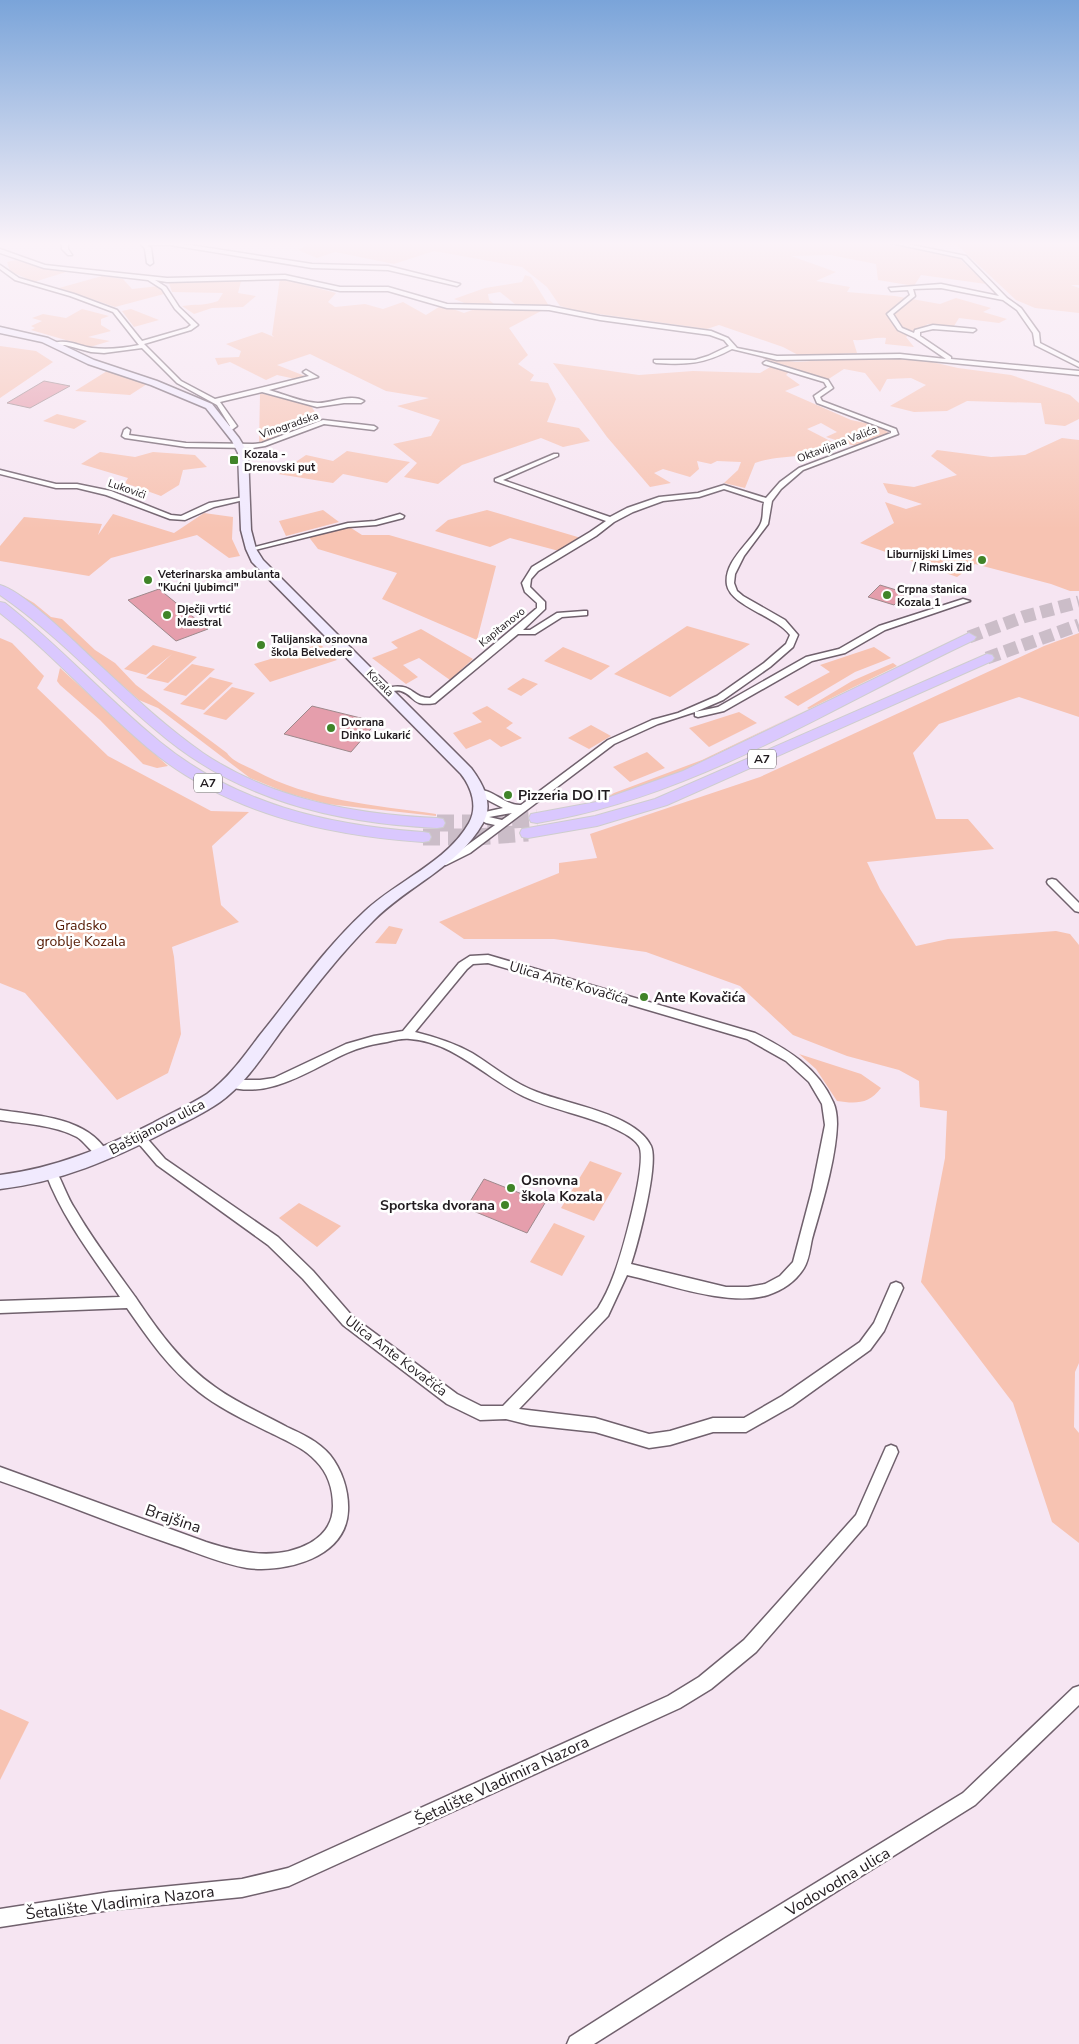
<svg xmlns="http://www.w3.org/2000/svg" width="1079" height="2044" font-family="'Nunito Sans',sans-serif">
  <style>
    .green { fill: #f7c3b2 }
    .building { fill: #e59eac; stroke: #9e898c }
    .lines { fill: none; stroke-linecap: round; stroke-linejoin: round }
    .trunk-tunnel-far1 { stroke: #cbbdc8; stroke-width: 13; stroke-dasharray: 13 6; stroke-linecap: butt }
    .trunk-tunnel { stroke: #cbbdc8; stroke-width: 17; stroke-dasharray: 17 8; stroke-linecap: butt }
    .minor-casing { stroke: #70616d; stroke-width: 3 }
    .secondary-casing { stroke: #70616d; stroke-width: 3 }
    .trunk-casing { stroke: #cecdce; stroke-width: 2 }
    .minor { fill: #fff; fill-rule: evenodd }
    .secondary { fill: #f1eafe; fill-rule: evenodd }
    .trunk { fill: #dac8fe; fill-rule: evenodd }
    .poi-dot { fill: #408428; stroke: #fff; stroke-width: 2 }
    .labels { text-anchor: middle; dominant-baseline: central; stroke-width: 5; stroke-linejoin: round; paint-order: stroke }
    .far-street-label { font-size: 11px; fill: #211b1f; stroke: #fff }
    .far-poi-label { font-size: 11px; font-weight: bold; fill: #211b1f; stroke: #fff; text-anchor: start }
    .shield { fill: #fff; stroke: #645f62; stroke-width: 1 }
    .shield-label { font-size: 12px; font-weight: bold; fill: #211b1f }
    .poi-label { font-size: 14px; font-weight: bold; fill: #211b1f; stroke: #fff; text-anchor: start }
    .park-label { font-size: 14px; fill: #531801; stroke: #fff }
    .street-label { font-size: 14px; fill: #211b1f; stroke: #fff }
    .near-street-label { font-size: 16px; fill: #211b1f; stroke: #fff }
  </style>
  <rect width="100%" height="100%" fill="#f6e5f2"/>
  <path class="green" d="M306,243h570l51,7 33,9 26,25 -65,-9 -7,11 -36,-6 -2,-16 -46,-9 -39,1 45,16 -20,9 34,6 -3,5 48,4 45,8 16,-6 35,10 -8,4 24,7 -8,4 -40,-5 -5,8 -26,-2 -22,13 8,10 -29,-3 1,-6c-12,-1 -21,3 -33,2l4,13 -57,3 -17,-9 -64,-22 -12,4 -130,-18 -17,-5 -13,-19 -25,-20 -88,-16 -40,13 -59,-12 -18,6 -19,-8 10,-6z
    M936,243h143v42h-8l8,3v25l-44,-5 -19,-8 -59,-55z
    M16,260l35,10 15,2 -32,10 -24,-11 -3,-9z
    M525,275l6,2 18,29 -34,-2 -15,-12 -12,2 1,6 8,6 -27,-1 -16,-6 31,-11 37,-6z
    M102,276l21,3 9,10 27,-3 5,8 -49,13 -56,-19z
    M280,278l56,15 -8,9 7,5 30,-3 18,5 20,-7 23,13 16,-10 22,8 11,-4 68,1 -34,18 19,27 -10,9 16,11 -4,6 18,2 8,16 -9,23 32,6 11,13 -27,6 -22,-9 -79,27 -24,19 -34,-7 13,-14 -24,-19 38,-8 9,-16 -43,-14 32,-8 -43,-7 -76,-37 -33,11 28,11 -5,4 -23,-5 -11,5 -36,-18 -12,3 -3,-7 24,-1 2,-6 -15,-7 36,-12 12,5 -2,-2z
    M241,281l-3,12 18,3 -13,11 -31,1 -18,6 -12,-8c13,-2 23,0 36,-5l5,-8 -51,-1 -3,-9z
    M82,309l27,7 -8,3v6l10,6 -23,6 22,4 -20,6 -59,-17 4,-2 -4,-2 11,-5 -10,-3 11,-4 23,4z
    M131,309l28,11 -25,7 -12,-16z
    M0,346l36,5 17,11 -53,36z
    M760,357l36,5 62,-4 61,1 39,9 53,7 59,20 9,8v16l-14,7 -20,-2 -4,-21 -74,-2 -20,10 -33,1 -24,-6 36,-21 -15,-7 -24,1 -7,13 -15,-19 -21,-4 -17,11z
    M553,363l86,12 54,-4 67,2 12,-7 18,5 -4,4 14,10 -15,6 66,29 29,6 10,8 -35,12 -29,-9 11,-5 -16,-9 -14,6 33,17c-27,14 -57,7 -85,17l-10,25 -21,-5 14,-13 3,-8 -24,-1 -6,3 -14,-3 2,8 -9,8 -27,-8 -9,4 17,10 -21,4 -43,-50z
    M107,371l40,13 -17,11 -55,-4z
    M260,393l51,13 10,15 -62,23z
    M57,414l30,7 -13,8 -31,-8z
    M1062,438l17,2v151h-9l-19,-7 -76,-20 -18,13 -97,-34 34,-20 -9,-21 21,7 16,-5 -34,-11 -5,-10 31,4 43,-12 -26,-19 6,-6 54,7 34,-2z
    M347,451l63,11 -23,21 -44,-9 -10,9 -55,-9 28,-19 27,6z
    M100,452l35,5 18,-5 42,3 12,12 -24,3 -4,15 -18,11 -36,-13 3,-5 -47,-14z
    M323,510l16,12 -53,14 -7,-15z
    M487,510l94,28 -22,13 -49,-13 -20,9 -55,-16 13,-11z
    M204,513l29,4 -1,22 8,17 -11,2 -32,-23 -86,23 -22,18 -89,-15v-15l24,-29 78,7 -4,11 15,-21 61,19z
    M348,526l14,9h27l107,31 -19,74 -95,-41 15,-26 -79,-24 -10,-13z
    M7,587l27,16 17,14 11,2 33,31 20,13 21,22 91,68c5,8 17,12 25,16 57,32 121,36 184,45v2l-109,-12 -40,-11 -37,-15 -92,-70 -19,-8 -91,-81z
    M687,626l63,18 -80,53 -56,-23z
    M421,629l52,30 -23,21 -31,-22 -16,7 15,12 -12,7 -34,-26 26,-10 -7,-6z
    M1079,633v84l-60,-20 -80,27 -26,29 23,66h32l26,30 -127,13 13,27 36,57 32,-7 108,-8 14,3 9,11v418l-4,9 -1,55 5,6v110l-27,-21 -39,-119 -92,-121 24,-124 2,-47 -27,-4 -1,-26 -20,-11 -52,-14 -54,-21 -53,-49 -94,-34 -92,-13h-90l-25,-17 120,-49v-10l38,-5 -7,-24 170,-57 284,-131z
    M0,638l12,5 32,33 -7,12 71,68 103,55 38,1 -37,34 9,59 18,17 -67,25 2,10 7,77 -13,39 -51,27 -92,-107 -25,-10z
    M320,644l17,16 -67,22 -16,-18z
    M153,645l44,12 -29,26 -22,-5 26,-24 -26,21 -22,-6z
    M563,647l47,19 -19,14 -47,-19z
    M874,647l17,11 -36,14 -57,34 -14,-9 46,-25 -10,-7z
    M893,663l4,3 -88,43 -2,-1 45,-27z
    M192,664l23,5 -29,27 -23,-6z
    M60,668l108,98 -11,2 -14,-4 -43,-44 -40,-35 -3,-4z
    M210,677l23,6 -29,27 -24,-6z
    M523,678l15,6 -17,12 -14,-7z
    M232,687l23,6 -29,27 -23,-6z
    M487,706l26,17 -7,5 16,10 -21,9 -11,-8 -24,10 -13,-16 29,-11 -10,-9z
    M806,710l-132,65 -68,23 8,-5 88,-33z
    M739,712l18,11 -48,24 -20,-19z
    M591,725l20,11 -22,13 -21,-11z
    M647,752l18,16 -35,14 -17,-15z
    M389,926l14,3 -7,15 -21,-1z
    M799,1054l62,20 20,14c-12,16 -25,16 -44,13l-21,-32z
    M590,1161l32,12 -28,48 -33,-13z
    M299,1203l42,23 -24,21 -38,-29z
    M554,1223l31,13 -23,40 -32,-14z
    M0,1709l29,13 -29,58z"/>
  <path class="building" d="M44,381l26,5 -40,22 -23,-5z
    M880,585l26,8 -12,12 -26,-8z
    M159,589l49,40 -32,12 -48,-41z
    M312,706l65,16 -26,30 -67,-18z
    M484,1179l61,24 -18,30 -61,-25z"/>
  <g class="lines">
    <path class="trunk-tunnel-far1" d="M969,637l54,-20 56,-15
      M987,658l92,-33"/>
    <path class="trunk-tunnel" d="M437,823h40l60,-5
      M423,837h53l52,-4"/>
    <defs>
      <path id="minor" d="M62,243h6v6l4,6h-4l-6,-6z
        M140,243h37l135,21 76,2 72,18 -3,2 -69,-16 -76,-2 -142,-23h-23l4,3 2,15 -3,2 -3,-2 -2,-14z
        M891,243h11l64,13 41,42 14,10 18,25 1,10 39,20v4l-44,-22 -2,-12 -16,-23 -14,-10 -62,-12 -28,1 2,7 -22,18 9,14 12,5 1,-3 18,-5 42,4 1,1 -3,2 -40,-3 -13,3v4l31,21v2l128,12v4l-179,-17 -123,2 -45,-11c-28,15 -45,16 -76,14l-2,-1v-2h41l13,-4 21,-10 -5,-6 -14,-5 -110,-15 -51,-10 -102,-2 -59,-17h-48l-55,-12 -118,3 -12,-2 11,7 13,20 19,18 -7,5 -47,14 37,37 34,18 94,-23 -6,-4 3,-2 12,7 -49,13c14,4 35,13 49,13 14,0 34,-10 46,-2l-3,2h-17l-27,4 -55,-15 -42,10 17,24 -8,6 -3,-2 4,-4 -13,-21 -40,-22 -35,-35 -38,5 -13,-1 -26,-7h-11v-2c14,-4 24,3 38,5 16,2 32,0 47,-3l-26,-33 -43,-16 -55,-16 -15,-11v-4l19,13 55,16 43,16 25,31 45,-13 4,-3 -16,-16 -13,-20 -14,-9 -104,-12 -44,-15v-4l45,16 36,4 86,9 118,-3 55,12h48l59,17 102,2 51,10 111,15 17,7 9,10 40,8 123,-2 46,5 -31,-21 -17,-8 -11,-16 23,-19 -2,-5 -17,1 -2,-3 52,-4 58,12 -37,-38z
        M766,361l62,19 5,8 -13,9 2,4 74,28 2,5 -95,36 -22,19 -9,12 -4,23 -24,32 -9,18 -1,9 3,8 6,5 42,24 13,15 -5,12 -23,20 -47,33 -28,12 23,-5 88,-50 33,-8 40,-23 84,-27 7,2 -85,29 -40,23 -33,8 -88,50 -26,6 -3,-1v-4l-37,12 -44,20 -144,109 -24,12h-8l-1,-2 1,-2 24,-12 33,-24 -9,-2 -12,-7 2,-2 27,-6 -27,-14v-4c15,-3 29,16 45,15l87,-65 44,-20 26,-7 39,-17 47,-33 22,-19 4,-9c-14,-19 -59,-29 -63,-50 -4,-23 23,-42 33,-60 4,-7 2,-15 4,-23l-40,-13 -25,8 -36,4 -30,11 -19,10 -18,14 -58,35 -7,8 -1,8 15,15v7l-22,21h7l27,-17 27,-2h3v4l-25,2 -27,17h-17l-83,69c-24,4 -19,-7 -34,-12 -7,-2 -14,4 -20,-1 3,-3 6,-3 11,-3 22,-3 20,11 38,11l107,-90v-5l-12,-11 -3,-9 10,-16 58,-35 16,-11 -111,-40v-2l59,-25h4v2l-55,24 107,37 17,-9 32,-11 39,-4 26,-8 42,13 14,-16 19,-14 92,-35v-2l-74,-28 -3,-7 13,-9 -3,-5 -60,-18 -1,-1zM512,813l-10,7 -13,-3z
        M323,420l51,6 3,2 -3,2 -50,-6 -59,22 -12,2 -67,-1 -61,-9 -3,-2 2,-6 3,-2 3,2 -1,5 57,8 67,1 9,-1z
        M0,470l56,14h21l34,7 60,24 10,1 28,-13 35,-6 4,2 -34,8 -29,13 -15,-1 -64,-24 -29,-7h-21l-56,-14z
        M400,514l4,2 -1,2 -27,7 -28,2 -97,24 -4,-2 101,-26 27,-2z
        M1052,879l4,1 23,23v9l-4,-1 -27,-27 -1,-2 1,-2z
        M488,955l267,78c32,16 63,35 78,69 3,6 4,15 4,22 -1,35 -15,80 -25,115 -2,9 -3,21 -8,29 -8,13 -21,22 -36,27 -39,12 -101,-11 -141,-20l-19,41 -89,93 76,9 54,16 21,-3 43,-13h31l38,-22 78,-54 14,-19 17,-39 5,-2 5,2 2,4 -19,43 -14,19 -78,56 -46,26h-33l-43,13 -21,3 -54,-16 -65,-7 -24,-6 -26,1 -33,-16 -104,-79 -40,-46 -35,-34 -111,-80 -23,-27 2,-3h8l21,24 113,78 35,34 40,46 104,77 24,12h22l95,-98c6,-10 11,-20 15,-31 8,-20 35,-115 26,-131 -6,-10 -22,-16 -32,-21 -27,-11 -56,-16 -82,-28 -38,-18 -71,-55 -115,-58 -7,-1 -15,1 -23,3 -13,2 -27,5 -40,11 -38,17 -77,47 -121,33l-2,-3 2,-3h34l14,-2 72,-34 28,-8 29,-5 56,-68 11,-7zM488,963l259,76 39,22 23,21 13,22 3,21 -13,65 -19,72 -13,14 -15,8 -17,3h-22l-95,-23c7,-21 28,-100 20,-118 -15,-32 -84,-42 -114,-54 -24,-9 -44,-26 -65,-39 -18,-10 -37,-16 -57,-21l52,-63 6,-5z
        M0,1110c38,6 89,7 109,45l-2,3c-10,4 -20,-15 -30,-21 -23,-12 -51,-13 -77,-17z
        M52,1169l4,2c7,12 11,26 19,38 18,31 40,60 61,89 22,33 46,66 79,89 22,16 48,27 72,40 15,7 31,14 43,28 12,15 19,36 18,56 -2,47 -63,62 -101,57 -25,-4 -49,-15 -73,-23 -59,-20 -116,-44 -174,-64v-14l206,75c34,11 71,19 104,1 14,-8 23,-20 23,-37 0,-17 -5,-33 -17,-45 -11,-12 -27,-19 -41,-26 -26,-13 -53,-25 -76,-43 -30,-23 -51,-54 -72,-84l-127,5v-12l120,-4c-27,-40 -57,-78 -74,-123l2,-3z
        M891,1445l5,2 2,5 -32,73 -110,127 -45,37 -31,19 -391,178 -47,11 -132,13 -110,17v-18l110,-17 132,-13 46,-11 380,-172 31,-19 45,-37 112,-125 30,-68z
        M1079,1686v19l-104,100 -237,148 -144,91h-27l3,-7 154,-98 239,-146 110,-105z"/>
      <path id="secondary" d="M0,327l48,11 46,22 63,21 55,23 27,34 9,15 3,77 5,19 7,11 208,208c12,16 23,36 12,55 -25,44 -76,63 -110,98 -34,34 -63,72 -92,110 -18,25 -36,53 -61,71 -17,12 -35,20 -53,29 -54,28 -107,51 -167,58v-14c56,-7 103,-27 153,-52 18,-10 37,-18 54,-29 22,-16 37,-38 53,-59 34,-42 65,-87 105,-124 32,-30 82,-49 104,-88 9,-16 3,-35 -8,-49l-209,-212 -6,-13 -5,-19 -3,-77 -6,-12 -26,-33 -55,-23 -63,-21 -46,-22 -42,-9z"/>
      <path id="trunk" d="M0,585c23,6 75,57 94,75 35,32 70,66 109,93 70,47 152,61 234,65l6,1 2,4 -2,4 -6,1c-103,-5 -200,-28 -280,-97 -53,-44 -100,-97 -157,-136z
        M0,602l5,1c55,43 101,95 155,139 76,62 167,83 263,90l6,1 2,4 -2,4 -6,1c-99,-7 -197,-29 -275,-94 -51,-43 -95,-94 -148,-135z
        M969,633l7,4 -2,3c-143,67 -279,157 -437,183l-6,-1 -2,-4 2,-4 65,-12 87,-31z
        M987,654l5,1 2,3 -2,3 -325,144 -70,21 -69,12 -6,-1 -2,-4 2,-4 6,-1 67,-12 60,-17z"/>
    </defs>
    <use href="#minor" class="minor-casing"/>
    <use href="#secondary" class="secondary-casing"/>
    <use href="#trunk" class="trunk-casing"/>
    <use href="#minor" class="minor"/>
    <use href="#secondary" class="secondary"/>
    <use href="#trunk" class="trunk"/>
  </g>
  <linearGradient id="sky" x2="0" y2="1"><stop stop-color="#7aa4d9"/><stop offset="0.46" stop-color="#fbf3f9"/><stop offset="1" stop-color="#fbf3f9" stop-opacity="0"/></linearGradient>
  <rect width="1079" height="529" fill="url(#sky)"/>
  <g class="poi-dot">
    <rect x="229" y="455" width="10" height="10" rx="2.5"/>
    <circle cx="982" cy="560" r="5"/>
    <circle cx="148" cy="580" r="5"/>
    <circle cx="887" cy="595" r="5"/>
    <circle cx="167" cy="615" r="5"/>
    <circle cx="261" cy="645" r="5"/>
    <circle cx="331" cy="728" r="5"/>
    <circle cx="508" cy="795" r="5"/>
    <circle cx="644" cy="997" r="5"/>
    <circle cx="511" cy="1188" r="5"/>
    <circle cx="505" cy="1205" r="5"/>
  </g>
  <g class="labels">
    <g class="far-street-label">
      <text transform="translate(289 425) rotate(-19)">Vinogradska</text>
      <text transform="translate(837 444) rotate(-21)">Oktavijana Valića</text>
      <text transform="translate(127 489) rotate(19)">Lukovići</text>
      <text transform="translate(502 627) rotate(-39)">Kapitanovo</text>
      <text transform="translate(380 683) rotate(45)">Kozala</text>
    </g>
    <g class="far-poi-label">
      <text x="244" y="454">Kozala -<tspan x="244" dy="13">Drenovski put</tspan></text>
      <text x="972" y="554" text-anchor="end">Liburnijski Limes<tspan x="972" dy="13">/ Rimski Zid</tspan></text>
      <text x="158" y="574">Veterinarska ambulanta<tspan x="158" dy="13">"Kućni ljubimci"</tspan></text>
      <text x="897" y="589">Crpna stanica<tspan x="897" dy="13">Kozala 1</tspan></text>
      <text x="177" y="609">Dječji vrtić<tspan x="177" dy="13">Maestral</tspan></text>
      <text x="271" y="639">Talijanska osnovna<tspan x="271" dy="13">škola Belvedere</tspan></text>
      <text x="341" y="722">Dvorana<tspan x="341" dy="13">Dinko Lukarić</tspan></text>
    </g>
    <g class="shield">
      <rect x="748" y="749.5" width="28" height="19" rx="4"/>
      <rect x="194" y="773.5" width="28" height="19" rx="4"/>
    </g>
    <g class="shield-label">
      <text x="762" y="759">A7</text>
      <text x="208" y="783">A7</text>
    </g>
    <g class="poi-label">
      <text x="518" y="795">Pizzeria DO IT</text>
      <text x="654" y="997">Ante Kovačića</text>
      <text x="521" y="1180">Osnovna<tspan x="521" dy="16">škola Kozala</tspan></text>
      <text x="495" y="1205" text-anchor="end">Sportska dvorana</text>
    </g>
    <g class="park-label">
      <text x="81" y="925">Gradsko<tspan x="81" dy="16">groblje Kozala</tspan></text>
    </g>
    <g class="street-label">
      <text transform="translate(569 983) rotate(16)">Ulica Ante Kovačića</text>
      <text transform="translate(157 1127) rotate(-27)">Baštijanova ulica</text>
      <text transform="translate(396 1356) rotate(37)">Ulica Ante Kovačića</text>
    </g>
    <g class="near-street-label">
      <text transform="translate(173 1519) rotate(19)">Brajšina</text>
      <text transform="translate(502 1781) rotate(-25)">Šetalište Vladimira Nazora</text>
      <text transform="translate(838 1882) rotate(-31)">Vodovodna ulica</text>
      <text transform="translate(120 1903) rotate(-7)">Šetalište Vladimira Nazora</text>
    </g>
  </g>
</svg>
